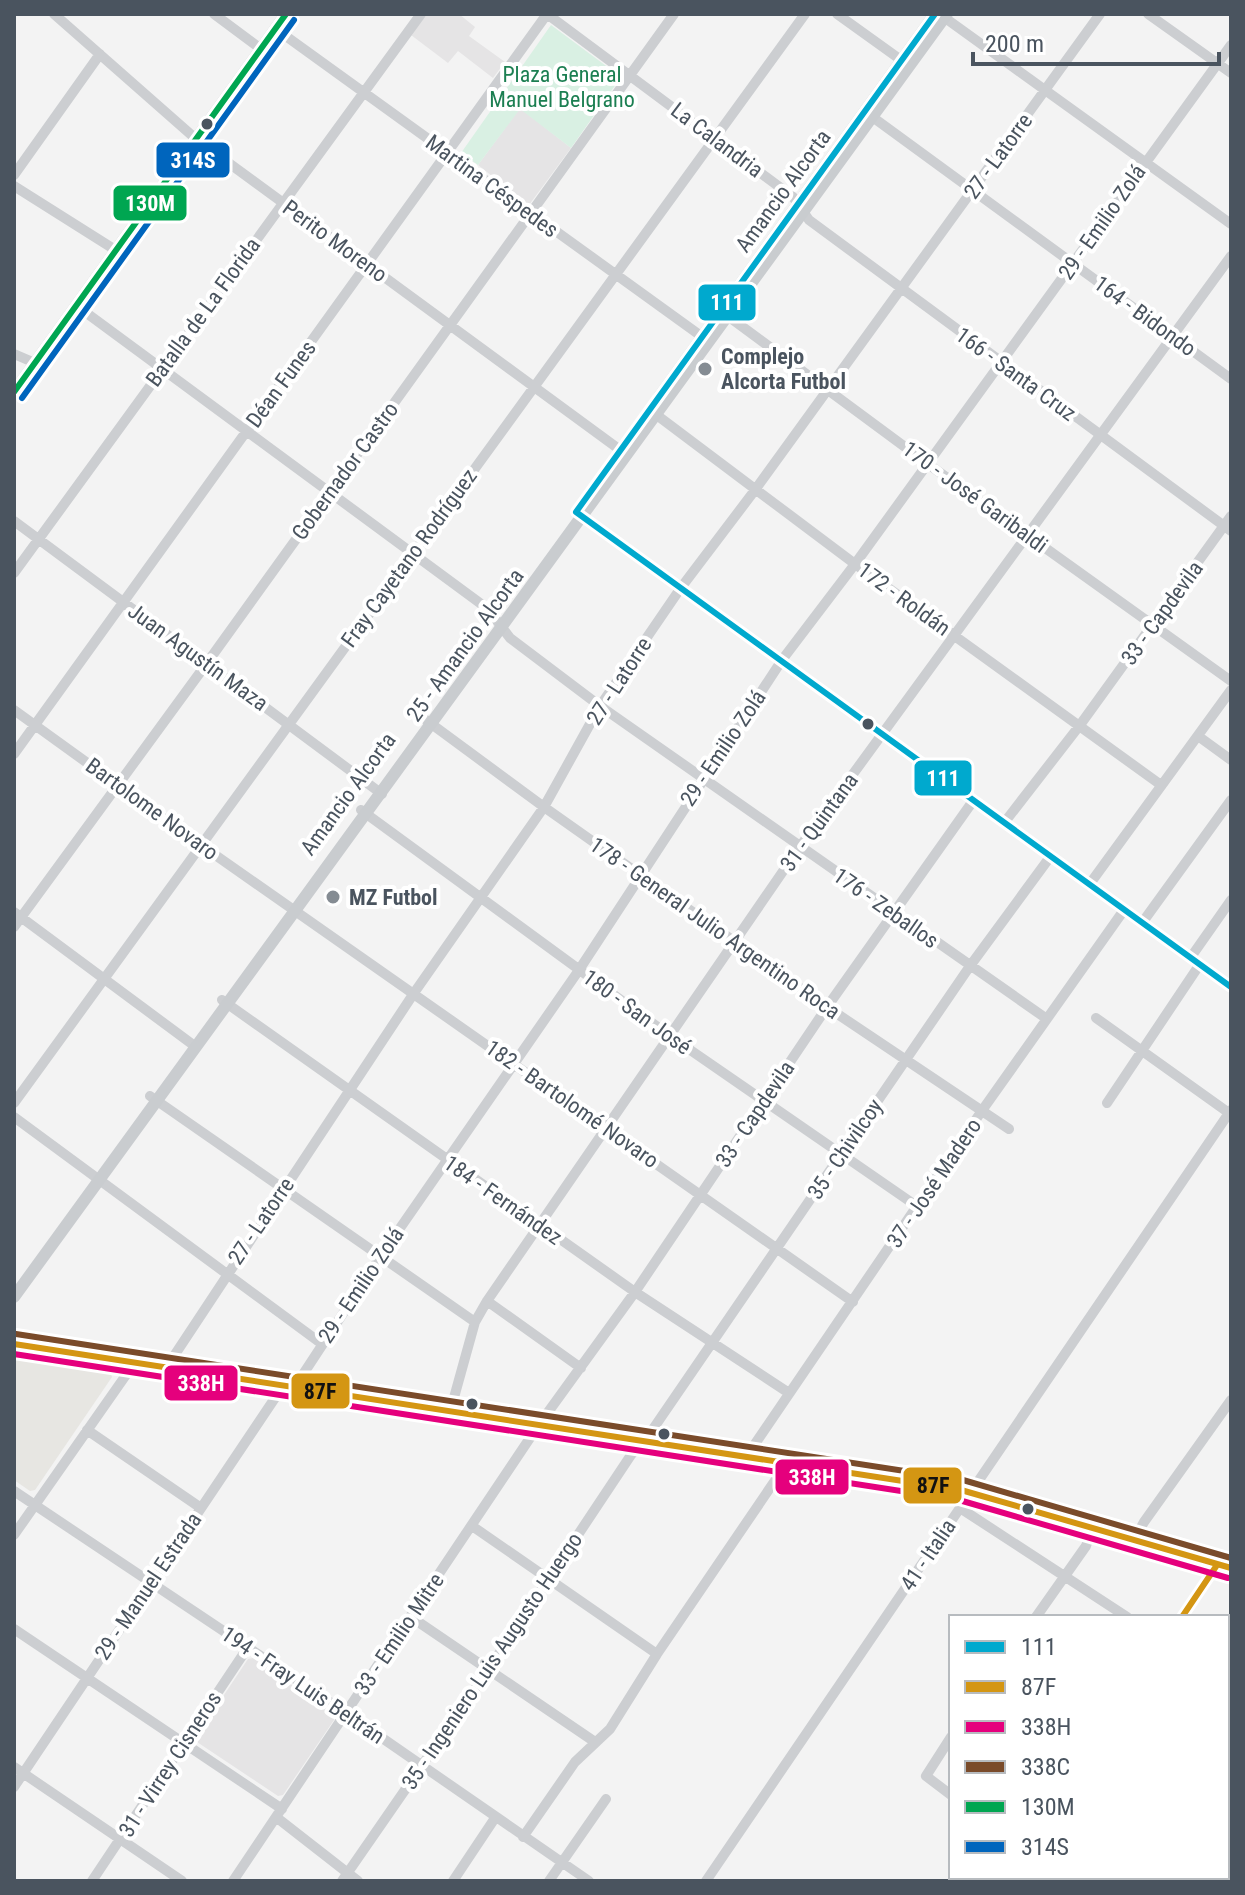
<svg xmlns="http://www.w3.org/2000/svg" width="1245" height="1895" font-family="'Roboto Condensed',sans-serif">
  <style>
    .commercial { fill: #e7e6e2 }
    .education { fill: #e5e4e5 }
    .green { fill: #d9f0e3 }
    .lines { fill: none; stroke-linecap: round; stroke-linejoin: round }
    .minor { stroke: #ccced1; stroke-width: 10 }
    .major { stroke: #c9cccf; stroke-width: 12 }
    .bus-1-casing { stroke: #fff; stroke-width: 12 }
    .bus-2-casing { stroke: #fff; stroke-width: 12 }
    .bus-3-casing { stroke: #fff; stroke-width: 12 }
    .bus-4-casing { stroke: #fff; stroke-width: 12 }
    .bus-5-casing { stroke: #fff; stroke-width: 12 }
    .bus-6-casing { stroke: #fff; stroke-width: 12 }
    .bus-1 { stroke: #00a9ce; stroke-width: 6 }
    .bus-2 { stroke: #d49613; stroke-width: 6 }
    .bus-3 { stroke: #e5007d; stroke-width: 6 }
    .bus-4 { stroke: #7a4b2a; stroke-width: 6 }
    .bus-5 { stroke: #00a651; stroke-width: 6 }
    .bus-6 { stroke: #0065bd; stroke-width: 6 }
    .bus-dot { fill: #4a545f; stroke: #fff; stroke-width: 3 }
    .poi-dot { fill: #858c93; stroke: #fff; stroke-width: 3 }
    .labels { text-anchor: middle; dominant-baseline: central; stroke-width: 8; stroke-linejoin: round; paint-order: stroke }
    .park-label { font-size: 22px; fill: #1c7f52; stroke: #fff }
    .street-label { font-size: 22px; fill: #4a545f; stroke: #fff }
    .poi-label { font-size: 22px; font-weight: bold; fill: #4a545f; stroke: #fff; text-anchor: start }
    .line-badge { stroke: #fff; stroke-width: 3 }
    .badge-label { font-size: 22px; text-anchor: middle; font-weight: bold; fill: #fff }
    .pale-badge-label { font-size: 22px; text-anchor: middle; font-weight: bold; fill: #111 }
  </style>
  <rect width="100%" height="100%" fill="#f3f3f3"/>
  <path class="commercial" d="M14,1357l97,16 1,4 -77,113 -5,1 -16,-11z"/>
  <path class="education" d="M427,14h32l16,13 -6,9 36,26 -12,16 -35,-27 -10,12 -37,-28z
    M520,108l51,40 -42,57 -51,-40z
    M253,1658l81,56v6l-51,75 -5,1 -81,-54 -1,-5 52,-78z"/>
  <path class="green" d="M551,25l70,52 -50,71 -51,-39 -42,56 -17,-12z"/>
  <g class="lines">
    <path class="minor" d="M54,14l142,125 431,316
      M214,14l47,35
      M547,14l246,183 16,23 422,311
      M837,14l71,51
      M1148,14l83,59
      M941,15l290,209
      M276,29l432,312
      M867,113l364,266
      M14,175l86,-121
      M14,186l103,65
      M77,306l411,303 22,29 90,68 447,313
      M721,311l207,153 303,217
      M14,354l21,9
      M650,410l205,154 306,221
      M576,512l655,475
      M14,521l368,273
      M14,573l407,-559
      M14,710l187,135 652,457
      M426,720l118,87 283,200 182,122
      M1198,736l33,24
      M14,754l533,-740
      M361,810l309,226 248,171
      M1004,823l76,-98 151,-209
      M1089,885l142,-195
      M14,912l182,135
      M1142,923l89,-123
      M14,927l193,-264 467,-649
      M1191,957l40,-57
      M222,1000l413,292 154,101
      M1096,1018l133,95
      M150,1096l325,226
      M14,1103l791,-1089
      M1107,1103l93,-139
      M14,1117l308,227
      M487,1301l94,67
      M166,1368l248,-375 130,-186 56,-101 80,-117 75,-99 345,-476
      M294,1388l86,-131 199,-287 203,-310 73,-96 376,-519
      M450,1412l25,-90 12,-21 312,-453 432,-592
      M87,1430l114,78
      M746,1457l235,-345 143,-202
      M14,1491l332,222 243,168
      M960,1508l167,109
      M472,1526l185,128
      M14,1535l112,-160 4,-12
      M1134,1540l10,-18 87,-122
      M411,1617l184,125
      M1036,1617l50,-71 6,-18
      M1182,1617l35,-52
      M14,1629l268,180
      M1227,1704l4,3
      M951,1737l-25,39 25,19
      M14,1767l168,114
      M1227,1785l4,-6
      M14,1787l269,-401
      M276,1817l82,64
      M1227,1836l4,3
      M523,1837l52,-75 35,-33 47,-75 130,-191
      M1097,1877l6,4
      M92,1881l156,-234
      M233,1881l305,-455 97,-134 192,-285 146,-206
      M342,1881l146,-211 143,-215 22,-26 317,-463 80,-109
      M453,1881l42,-63
      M549,1881l57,-82
      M706,1881l525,-771
      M1005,1881l2,-4
      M1162,1881l3,-4"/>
    <path class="major" d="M14,392l272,-378
      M659,397l276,-383
      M14,1297l933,-1283
      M14,1344l947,146 270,78"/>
    <defs>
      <path id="bus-1" d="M935,14l-359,498 655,475"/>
      <path id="bus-2" d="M14,1344l947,146 270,78
        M1182,1617l35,-52"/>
      <path id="bus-3" d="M14,1354l945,146 269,78"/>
      <path id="bus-4" d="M16,1334l947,146 268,78"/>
      <path id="bus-5" d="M14,392l272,-378"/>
      <path id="bus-6" d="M22,398l272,-378"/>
    </defs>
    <use href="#bus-1" class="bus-1-casing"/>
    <use href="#bus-2" class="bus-2-casing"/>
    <use href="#bus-3" class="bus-3-casing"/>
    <use href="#bus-4" class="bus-4-casing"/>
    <use href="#bus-5" class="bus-5-casing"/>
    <use href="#bus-6" class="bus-6-casing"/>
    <use href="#bus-1" class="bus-1"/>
    <use href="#bus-2" class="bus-2"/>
    <use href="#bus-3" class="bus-3"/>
    <use href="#bus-4" class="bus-4"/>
    <use href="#bus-5" class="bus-5"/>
    <use href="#bus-6" class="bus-6"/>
  </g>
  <g class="bus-dot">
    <circle cx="207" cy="124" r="7"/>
    <circle cx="868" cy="724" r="7"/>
    <circle cx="472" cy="1404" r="7"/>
    <circle cx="664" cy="1434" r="7"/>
    <circle cx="1028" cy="1509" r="7"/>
  </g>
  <g class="poi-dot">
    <circle cx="705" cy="369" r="8"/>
    <circle cx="333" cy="897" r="8"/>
  </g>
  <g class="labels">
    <g class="park-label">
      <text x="562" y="74">Plaza General<tspan x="562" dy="25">Manuel Belgrano</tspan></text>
    </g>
    <g class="street-label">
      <text transform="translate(717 140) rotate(37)">La Calandria</text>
      <text transform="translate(998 156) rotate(-54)">27 - Latorre</text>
      <text transform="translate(492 186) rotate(36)">Martina Céspedes</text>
      <text transform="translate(783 191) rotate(-54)">Amancio Alcorta</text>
      <text transform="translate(1102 222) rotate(-55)">29 - Emilio Zolá</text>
      <text transform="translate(335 241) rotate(36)">Perito Moreno</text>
      <text transform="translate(203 312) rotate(-54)">Batalla de La Florida</text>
      <text transform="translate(1145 316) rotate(36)">164 - Bidondo</text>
      <text transform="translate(1016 374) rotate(36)">166 - Santa Cruz</text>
      <text transform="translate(281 384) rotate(-54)">Déan Funes</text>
      <text transform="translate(345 471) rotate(-54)">Gobernador Castro</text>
      <text transform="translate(975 497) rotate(36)">170 - José Garibaldi</text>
      <text transform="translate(409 558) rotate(-54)">Fray Cayetano Rodríguez</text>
      <text transform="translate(904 599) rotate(36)">172 - Roldán</text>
      <text transform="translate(1162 613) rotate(-54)">33 - Capdevila</text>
      <text transform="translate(465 645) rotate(-54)">25 - Amancio Alcorta</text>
      <text transform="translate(198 657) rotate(36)">Juan Agustín Maza</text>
      <text transform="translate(619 681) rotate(-57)">27 - Latorre</text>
      <text transform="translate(723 748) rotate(-56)">29 - Emilio Zolá</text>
      <text transform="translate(348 794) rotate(-54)">Amancio Alcorta</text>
      <text transform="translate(152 809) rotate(36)">Bartolome Novaro</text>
      <text transform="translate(819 822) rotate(-54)">31 - Quintana</text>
      <text transform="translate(886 908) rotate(35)">176 - Zeballos</text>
      <text transform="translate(715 928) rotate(35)">178 - General Julio Argentino Roca</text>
      <text transform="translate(637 1012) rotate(36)">180 - San José</text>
      <text transform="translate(572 1104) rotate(35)">182 - Bartolomé Novaro</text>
      <text transform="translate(755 1114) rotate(-56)">33 - Capdevila</text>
      <text transform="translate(845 1149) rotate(-56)">35 - Chivilcoy</text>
      <text transform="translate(934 1183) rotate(-56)">37 - José Madero</text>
      <text transform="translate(503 1200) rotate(35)">184 - Fernández</text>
      <text transform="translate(261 1221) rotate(-56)">27 - Latorre</text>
      <text transform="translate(361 1285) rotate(-56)">29 - Emilio Zolá</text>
      <text transform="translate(928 1555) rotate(-56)">41 - Italia</text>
      <text transform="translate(148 1586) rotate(-56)">29 - Manuel Estrada</text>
      <text transform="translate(399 1634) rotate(-56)">33 - Emilio Mitre</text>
      <text transform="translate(492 1661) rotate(-56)">35 - Ingeniero Luis Augusto Huergo</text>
      <text transform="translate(303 1685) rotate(34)">194 - Fray Luis Beltrán</text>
      <text transform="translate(170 1764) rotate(-57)">31 - Virrey Cisneros</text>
    </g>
    <g class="poi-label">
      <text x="721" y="356">Complejo<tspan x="721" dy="25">Alcorta Futbol</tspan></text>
      <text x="349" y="897">MZ Futbol</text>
    </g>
  </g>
  <g class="line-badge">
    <rect x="155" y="141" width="76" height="38" rx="8" fill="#0065bd"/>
    <rect x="112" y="184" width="76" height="38" rx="8" fill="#00a651"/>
    <rect x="697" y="283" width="60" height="39" rx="8" fill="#00a9ce"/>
    <rect x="913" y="759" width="60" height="38" rx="8" fill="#00a9ce"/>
    <rect x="163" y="1364" width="76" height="38" rx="8" fill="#e5007d"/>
    <rect x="290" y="1372" width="61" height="38" rx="8" fill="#d49613"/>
    <rect x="774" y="1458" width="76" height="38" rx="8" fill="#e5007d"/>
    <rect x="902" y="1466" width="61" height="39" rx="8" fill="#d49613"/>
  </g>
  <g class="badge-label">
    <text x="193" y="168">314S</text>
    <text x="150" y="211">130M</text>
    <text x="727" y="310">111</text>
    <text x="943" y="786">111</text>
    <text x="201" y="1391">338H</text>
    <text x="812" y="1485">338H</text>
  </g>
  <g class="pale-badge-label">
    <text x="320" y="1399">87F</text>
    <text x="933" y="1493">87F</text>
  </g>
  <rect width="1245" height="1895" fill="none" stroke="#4a545f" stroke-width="32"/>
  <rect x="949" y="1615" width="280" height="264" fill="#ffffff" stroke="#b7bbbf" stroke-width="2"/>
  <rect x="965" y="1641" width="40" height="12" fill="#00a9ce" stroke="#b7bbbf" stroke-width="2"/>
  <text x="1021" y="1655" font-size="24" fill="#4a545f">111</text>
  <rect x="965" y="1681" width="40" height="12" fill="#d49613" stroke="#b7bbbf" stroke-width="2"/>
  <text x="1021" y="1695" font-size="24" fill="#4a545f">87F</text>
  <rect x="965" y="1721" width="40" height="12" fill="#e5007d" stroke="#b7bbbf" stroke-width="2"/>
  <text x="1021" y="1735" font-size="24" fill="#4a545f">338H</text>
  <rect x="965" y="1761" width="40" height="12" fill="#7a4b2a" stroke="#b7bbbf" stroke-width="2"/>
  <text x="1021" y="1775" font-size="24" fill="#4a545f">338C</text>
  <rect x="965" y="1801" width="40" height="12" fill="#00a651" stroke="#b7bbbf" stroke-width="2"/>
  <text x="1021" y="1815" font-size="24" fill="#4a545f">130M</text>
  <rect x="965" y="1841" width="40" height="12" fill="#0065bd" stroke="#b7bbbf" stroke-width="2"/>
  <text x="1021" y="1855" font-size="24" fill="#4a545f">314S</text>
  <path d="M973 52v12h246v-12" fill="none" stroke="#4a545f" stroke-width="4"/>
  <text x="985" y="52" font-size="24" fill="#4a545f" stroke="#ffffff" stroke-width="6" paint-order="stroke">200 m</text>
</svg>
